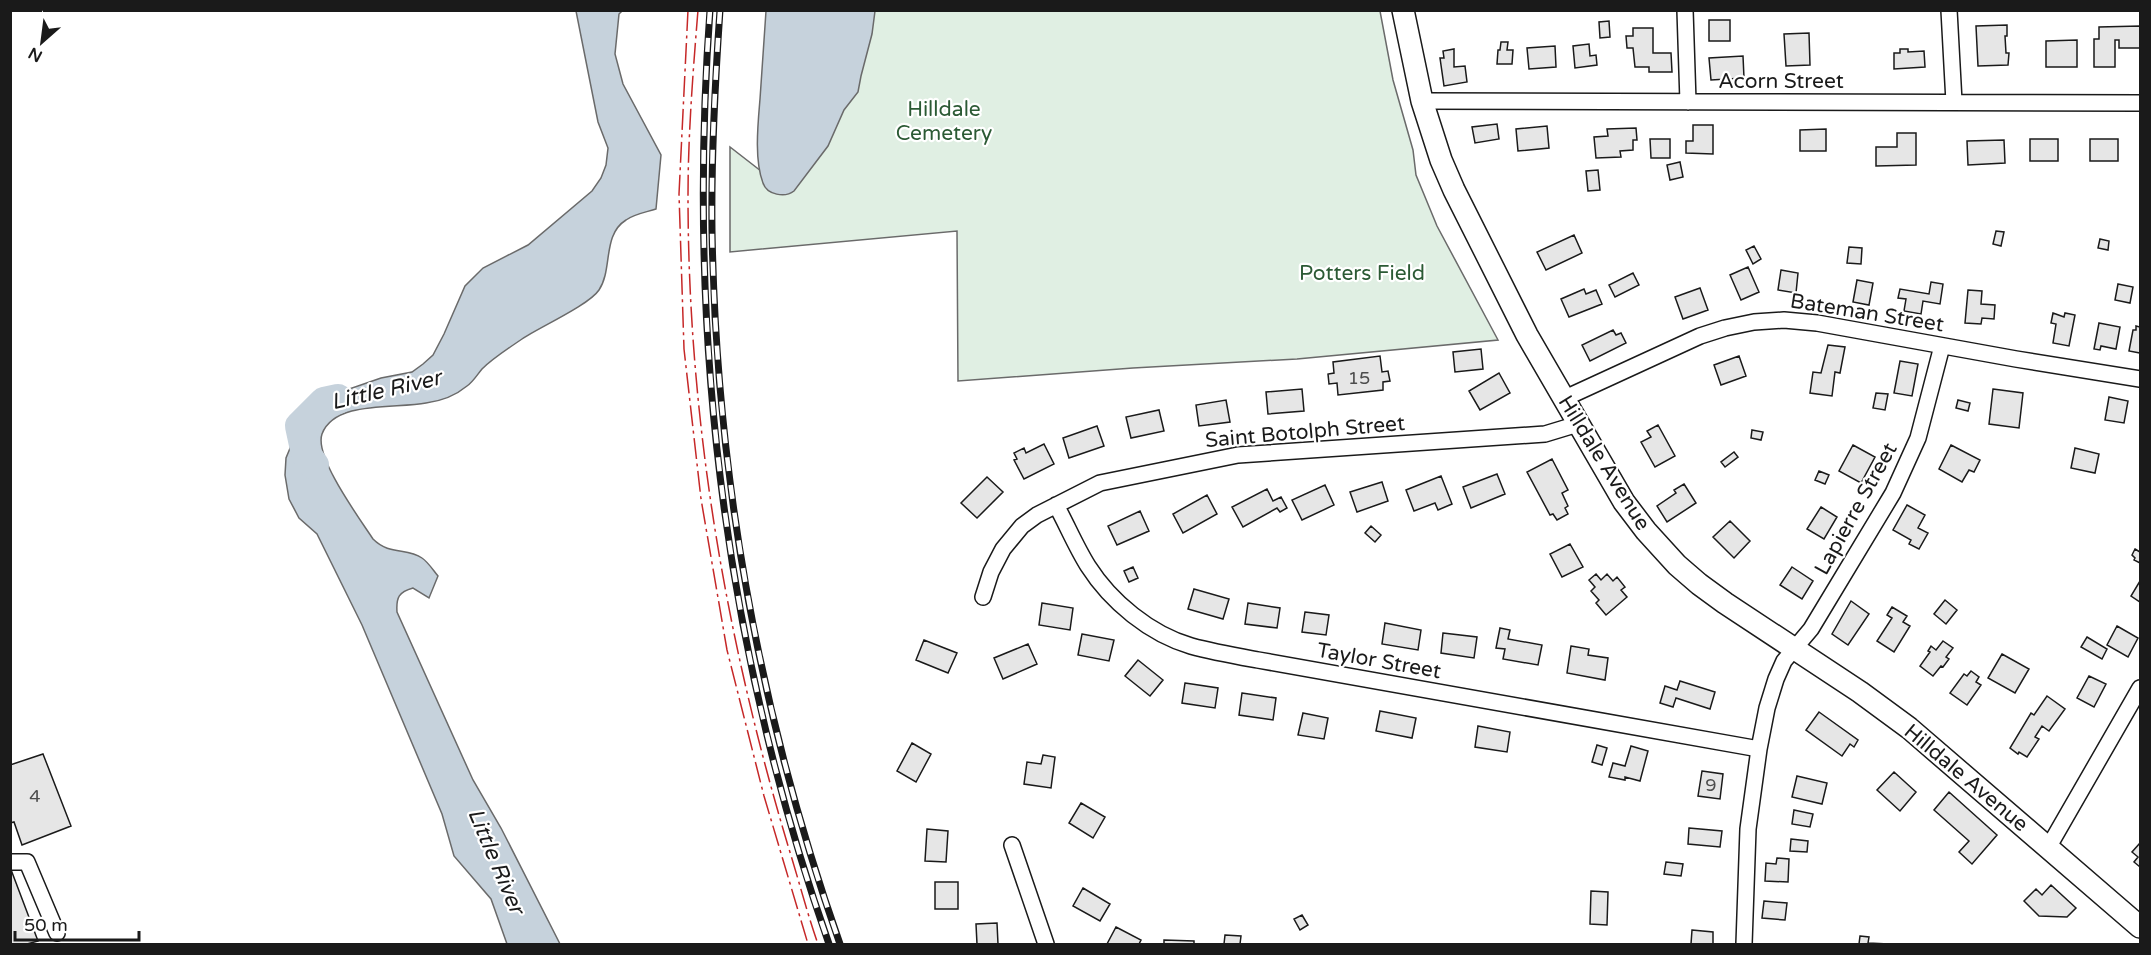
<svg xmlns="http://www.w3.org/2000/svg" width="2151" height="955" font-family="'Varela Round',sans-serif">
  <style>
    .green { fill: #e0efe3; stroke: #6a6a6a; stroke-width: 1.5 }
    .water { fill: #c6d2dc; stroke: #6a6a6a; stroke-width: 1.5 }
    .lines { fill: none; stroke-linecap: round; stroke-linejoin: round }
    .river { stroke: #c6d2dc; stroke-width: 30 }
    .building { fill: #e6e6e6; stroke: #1a1a1a; stroke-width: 1.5 }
    .minor-casing { stroke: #1a1a1a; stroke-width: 18 }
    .secondary-casing { stroke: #1a1a1a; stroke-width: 24 }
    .minor { stroke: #fff; stroke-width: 15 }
    .secondary { stroke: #fff; stroke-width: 21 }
    .rail-casing { stroke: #1a1a1a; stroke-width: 7 }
    .rail { stroke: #fff; stroke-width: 4.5; stroke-dasharray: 14; stroke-linecap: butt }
    .power { stroke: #c62828; stroke-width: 1.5; stroke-dasharray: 21 4.5 3 4.5; stroke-linecap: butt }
    .labels { text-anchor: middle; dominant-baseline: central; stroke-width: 4.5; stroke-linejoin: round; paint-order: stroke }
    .number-label { font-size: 18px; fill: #4d4d4d }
    .street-label { font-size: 21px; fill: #1a1a1a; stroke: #fff }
    .park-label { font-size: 21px; fill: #2b5a34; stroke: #fff }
    .water-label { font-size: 22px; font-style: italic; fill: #1a1a1a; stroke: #fff }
  </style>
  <rect width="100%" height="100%" fill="#fff"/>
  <path class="green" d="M857,11h523l13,69 20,70 3,25 21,51 61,114 -201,19 -164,9 -175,13 -1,-150 -227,21v-105l49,38z"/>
  <path class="water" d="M576,11h46l-3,3 -4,40 8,30 38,71 -5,54c-9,3 -22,5 -30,11 -24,15 -13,49 -27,70 -10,15 -59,37 -77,49 -13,9 -29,19 -40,30 -5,6 -9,13 -15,17 -12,10 -26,15 -41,17 -30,6 -91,-3 -104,31 -8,23 38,85 51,105 17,17 34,8 49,19 6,4 11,12 16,18l-9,22 -16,-10c-14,4 -17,9 -16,24l76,168 28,48 59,116h-53l-16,-45 -37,-43 -12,-42 -80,-189 -45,-91 -18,-16 -10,-19 -4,-24 1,-17 7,-17 27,-42 61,-21 31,-6 11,-8 10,-9 11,-21 21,-48 18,-18 45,-23 64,-54 9,-13 5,-13 2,-17 -10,-26z
    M766,11h109l-3,23 -11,42 -3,16 -14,18 -16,36 -34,45c-9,7 -27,4 -31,-8 -9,-23 -5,-60 -3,-84 2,-29 4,-59 6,-88z"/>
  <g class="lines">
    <path class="river" d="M314,465l-8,-11 -6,-28 24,-24 14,-3"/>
  </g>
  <path class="building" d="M1709,20h21v21h-21z
    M1609,21l1,16 -10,1 -1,-16z
    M2007,25v11h-2l1,17h3l-1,12 -30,1 -2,-40z
    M2140,26v22h-21v-8h-4v27h-21v-28h5v-12z
    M1633,28h20v25h18l1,19h-23v-5h-14l-2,-19h-6l-1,-12h7z
    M1809,33l1,32 -24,1 -2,-32z
    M2077,40v27h-31v-26z
    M1501,42h7l-1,8h6l-1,14h-15l1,-14h2z
    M1589,44l1,12 6,-1 1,10 -22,3 -2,-22z
    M1555,46l1,21 -27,2 -2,-21z
    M1454,49v18l11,-1 2,16 -23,4 -4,-28h4l-1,-7z
    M1900,49h8v3l16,-1 1,16 -31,2v-16h6z
    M1743,56l1,22 -33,2 -2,-22z
    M1497,124l2,15 -24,4 -3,-16z
    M1693,125h20v29l-27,-1v-12h7z
    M1547,126l2,22 -31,3 -2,-22z
    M1636,128l1,12h-4v10l-13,1 1,6 -25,1 -2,-21 14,-1 -1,-7z
    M1826,129v22h-26v-21z
    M1897,133h19v32l-40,1v-19h21z
    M1650,139h20v19h-19z
    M2030,139h28v22h-28z
    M2090,139h28v22h-28z
    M2004,140l1,23 -37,2 -1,-24z
    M1680,162l3,15 -13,3 -3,-15z
    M1598,170l2,20 -12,1 -2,-20z
    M1996,231l8,1 -3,14 -8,-2z
    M1574,235l8,18 -36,17 -9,-18z
    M2100,239l9,2 -1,9 -10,-2z
    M1754,246l7,13 -8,5 -7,-14z
    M1849,247l13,1 -1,16 -14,-1z
    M1748,267l11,25 -18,8 -11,-25z
    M1781,270l17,3 -2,20 -18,-3z
    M1633,273l6,12 -24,12 -6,-12z
    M1857,280l16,3 -4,22 -16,-3z
    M1931,282l12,2 -3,20 -17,-3 -2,13 -17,-3 2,-12 -8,-1 2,-9 29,5z
    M2118,284l15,3 -3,16 -15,-3z
    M1700,288l8,22 -25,9 -8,-22z
    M1584,289l2,5 10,-4 6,14 -33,13 -8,-18z
    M1968,290l14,1 -1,13 14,1 -1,14 -12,-1 -1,6 -16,-1z
    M2053,313l11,4 1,-4 10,2 -6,31 -16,-3 3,-19 -5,-1z
    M2099,323l21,4 -4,22 -15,-3 -1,4 -6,-1z
    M2136,326l4,1v26l-11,-2 4,-21h3z
    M1613,330l3,5 5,-2 5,10 -36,18 -8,-16z
    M1828,345l17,2 -5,26 -5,-1 -3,24 -22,-3 3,-21 8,1z
    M1481,349l2,20 -28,3 -2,-20z
    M1380,356l2,16 6,-1 2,10 -7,1v8l-45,5 -1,-12 -8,1 -1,-10 6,-1 -1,-11z
    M1739,356l7,20 -25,9 -7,-20z
    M1900,361l18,3 -6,32 -18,-3z
    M1499,373l11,20 -30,17 -11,-19z
    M1302,389l2,22 -36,3 -2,-22z
    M1993,389l30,4 -4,35 -30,-4z
    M1876,393l12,1 -3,16 -12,-2z
    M2109,397l19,4 -4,22 -19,-3z
    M1226,400l4,22 -31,4 -3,-21z
    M1958,400l12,3 -2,8 -12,-3z
    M1159,410l5,21 -33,7 -5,-21z
    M1658,425l17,31 -20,11 -14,-25 10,-5 -4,-6z
    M1097,426l7,20 -35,12 -6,-20z
    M1752,430l11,2 -2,8 -10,-2z
    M1044,444l10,20 -30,15 -10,-19 3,-1 -3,-6 10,-5 2,5z
    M1853,445l22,12 -14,26 -22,-12z
    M1951,445l29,15 -6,12 -5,-2 -7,12 -23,-13z
    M2075,448l24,6 -4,19 -24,-5z
    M1734,452l4,5 -13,10 -4,-5z
    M1552,459l16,31 -6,3 6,13 -3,2 3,6 -11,6 -4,-6 -3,1 -23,-43z
    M1819,471l10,4 -4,9 -10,-4z
    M1497,474l8,20 -34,14 -8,-21z
    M1441,476l11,28 -14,6 -3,-7 -21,8 -8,-21z
    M987,477l16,15 -26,26 -16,-15z
    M1382,482l6,19 -31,11 -7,-20z
    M1684,484l12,19 -29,19 -10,-16 19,-13 -2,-3z
    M1325,485l9,20 -32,15 -10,-20z
    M1267,489l6,12 8,-4 6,11 -7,4 -3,-4 -34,19 -11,-20z
    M1207,495l10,19 -34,19 -10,-19z
    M1907,505l18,10 -7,13 10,5 -9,16 -10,-5 2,-4 -18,-10z
    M1821,507l16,10 -13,22 -17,-10z
    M1140,511l9,20 -32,14 -9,-19z
    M1730,521l20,20 -16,17 -21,-21z
    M1371,526l10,9 -6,7 -10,-9z
    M1570,544l13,23 -21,10 -12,-23z
    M2135,549l5,3v11l-6,-3 1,-2 -3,-3z
    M1133,567l5,11 -9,4 -5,-11z
    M1792,567l21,14 -11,18 -22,-14z
    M1596,574l5,6 6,-6 6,7 4,-4 8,10 -4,3 6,7 -21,18 -10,-12 3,-3 -8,-9 4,-4 -6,-7z
    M2140,581v21l-9,-6z
    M1194,589l35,10 -6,20 -35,-10z
    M1945,600l12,10 -11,14 -12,-10z
    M1851,601l18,13 -21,31 -16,-11z
    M1042,603l31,5 -3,22 -31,-5z
    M1248,603l32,5 -3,20 -32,-4z
    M1892,607l15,9 -4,6 7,4 -16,26 -17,-11 15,-23 -5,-3z
    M1305,612l24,3 -3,20 -24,-3z
    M1385,623l36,7 -3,20 -36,-6z
    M2117,626l21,12 -10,19 -21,-12z
    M1500,628l10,2 -2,9 34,6 -4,20 -35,-6 2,-10 -9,-1z
    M1443,633l34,4 -3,21 -33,-5z
    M1082,634l32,6 -5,21 -31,-6z
    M2087,637l20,12 -5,10 -21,-12z
    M924,640l33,13 -9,20 -32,-13z
    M1943,641l10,7 -7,9 3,2 -6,8 -2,-1 -8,10 -13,-10 10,-14 -2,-1 3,-5 5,4z
    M1028,644l9,20 -34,15 -9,-21z
    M1571,646l18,3 -1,6 20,3 -3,22 -38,-7z
    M2002,654l27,15 -14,24 -27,-15z
    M1138,660l25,20 -13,16 -25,-20z
    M1971,671l8,6 -3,5 5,3 -14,20 -17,-12 14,-19 3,2z
    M2089,676l17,8 -12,23 -17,-9z
    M1680,681l35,11 -5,17 -34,-11 -3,9 -13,-4 5,-17 12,4z
    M1185,683l33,5 -3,20 -33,-5z
    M1242,693l34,5 -3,22 -34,-5z
    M2047,696l18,13 -16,22 -7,-5 -7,11 4,2 -12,18 -8,-5 -1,2 -8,-6 21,-35 3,2z
    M1380,711l36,7 -4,20 -36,-7z
    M1819,712l39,28 -4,7 -4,-3 -8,12 -36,-26z
    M1303,713l25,5 -4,21 -26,-4z
    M1478,726l32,6 -3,20 -32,-5z
    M912,743l19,11 -15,28 -19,-11z
    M1597,745l10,3 -5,17 -10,-3z
    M1631,746l17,5 -8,30 -15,-4v3l-16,-3 4,-14 12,3z
    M43,754l28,72 -49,19 -8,-23 -4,1v-58z
    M1043,755l12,2 -4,31 -27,-4 3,-22 14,2z
    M1702,771l21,3 -3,25 -22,-3z
    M1894,772l22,20 -16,19 -23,-21z
    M1797,776l30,7 -5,21 -30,-7z
    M1949,792l48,43 -25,29 -13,-12 10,-11 -35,-31z
    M1081,803l24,14 -12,21 -24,-15z
    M1794,810l19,4 -3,13 -18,-3z
    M1689,828l33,3 -2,16 -32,-3z
    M927,829l21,2 -2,31 -21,-1z
    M1791,839l17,2 -1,11 -17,-1z
    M2140,843v24l-6,-5 4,-5 -6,-5z
    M1777,858l12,1 -1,23 -23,-1 1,-18 10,1z
    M1666,862l17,2 -2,12 -17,-2z
    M10,867l28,74 -11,3h-17z
    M935,882h23v27h-23z
    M2051,885l25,23 -9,9 -28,-1 -15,-15 12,-12 6,6z
    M1083,888l27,16 -10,17 -27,-15z
    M1591,891l17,1 -1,33 -17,-1z
    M1764,901l23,2 -2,17 -23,-2z
    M1302,915l6,10 -8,5 -6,-11z
    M997,923l1,21h-21l-1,-20z
    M1116,927l25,13 -2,4h-32z
    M1692,930l21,2v12h-22z
    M1225,935l16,1 -1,8h-16z
    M1860,936l9,1 -1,6 21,1h-37h7z
    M1164,940l30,1v3h-30z"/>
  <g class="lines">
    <defs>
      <path id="minor" d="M1685,10l3,92
        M1949,10l5,92
        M1422,101l718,2
        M1563,399l137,-63 25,-8 29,-6 30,-2 33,3 199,36 124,20
        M1056,505c11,20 20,42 32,61 23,36 62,68 103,80 22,6 45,10 67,14l501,89
        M983,597l8,-25 12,-23 19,-23 15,-11 63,-32 138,-28 307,-21 33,-10
        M1012,845l34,99
        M2048,848l92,-160
        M10,862h17l30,71
        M1744,944l4,-115 11,-80 8,-41 9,-29 8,-18 27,-32 82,-136 25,-55 24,-92"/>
      <path id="secondary" d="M1403,10l19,91 19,59 13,30 73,145 97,167 22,29 31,34 22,19 26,19 135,89 49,36 231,199"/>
    </defs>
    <use href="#minor" class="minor-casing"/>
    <use href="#secondary" class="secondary-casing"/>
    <use href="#minor" class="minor"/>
    <use href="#secondary" class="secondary"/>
    <defs>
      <path id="rail" d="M710,10c-23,318 13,633 119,934
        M720,10c-5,73 -9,146 -8,220 4,243 47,484 128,714"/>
    </defs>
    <use href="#rail" class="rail-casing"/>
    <use href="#rail" class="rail"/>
    <path class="power" d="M688,10l-9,184 5,155 17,150 26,151 37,146 44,148
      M698,10c-5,62 -10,125 -10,186 0,222 37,441 101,653 10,32 18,64 29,95"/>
  </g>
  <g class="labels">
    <g class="number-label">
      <text x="1359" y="378">15</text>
      <text x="1711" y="785">9</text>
      <text x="35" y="796">4</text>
    </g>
    <g class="street-label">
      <text x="1781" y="81">Acorn Street</text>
      <text transform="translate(1867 313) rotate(9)">Bateman Street</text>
      <text transform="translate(1305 432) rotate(-5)">Saint Botolph Street</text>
      <text transform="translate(1604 463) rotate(58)">Hilldale Avenue</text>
      <text transform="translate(1856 509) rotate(-61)">Lapierre Street</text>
      <text transform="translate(1379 661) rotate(10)">Taylor Street</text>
      <text transform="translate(1966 778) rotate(40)">Hilldale Avenue</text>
    </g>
    <g class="park-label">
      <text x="944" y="109">Hilldale<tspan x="944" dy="24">Cemetery</tspan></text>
      <text x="1362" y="273">Potters Field</text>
    </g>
    <g class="water-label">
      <text transform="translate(386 390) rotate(-13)">Little River</text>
      <text transform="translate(496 861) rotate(67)">Little River</text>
    </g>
  </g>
  <rect width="2151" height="955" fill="none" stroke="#1a1a1a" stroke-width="24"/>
  <g transform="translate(42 42) rotate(208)" stroke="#ffffff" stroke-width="4.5" paint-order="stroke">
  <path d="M0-4.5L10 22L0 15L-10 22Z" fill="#1a1a1a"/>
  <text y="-9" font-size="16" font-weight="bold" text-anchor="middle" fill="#1a1a1a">N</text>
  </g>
  <path d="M15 931v9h124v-9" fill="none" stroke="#1a1a1a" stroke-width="3"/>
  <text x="24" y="931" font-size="18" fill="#1a1a1a" stroke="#ffffff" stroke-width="4.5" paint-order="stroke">50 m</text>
</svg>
